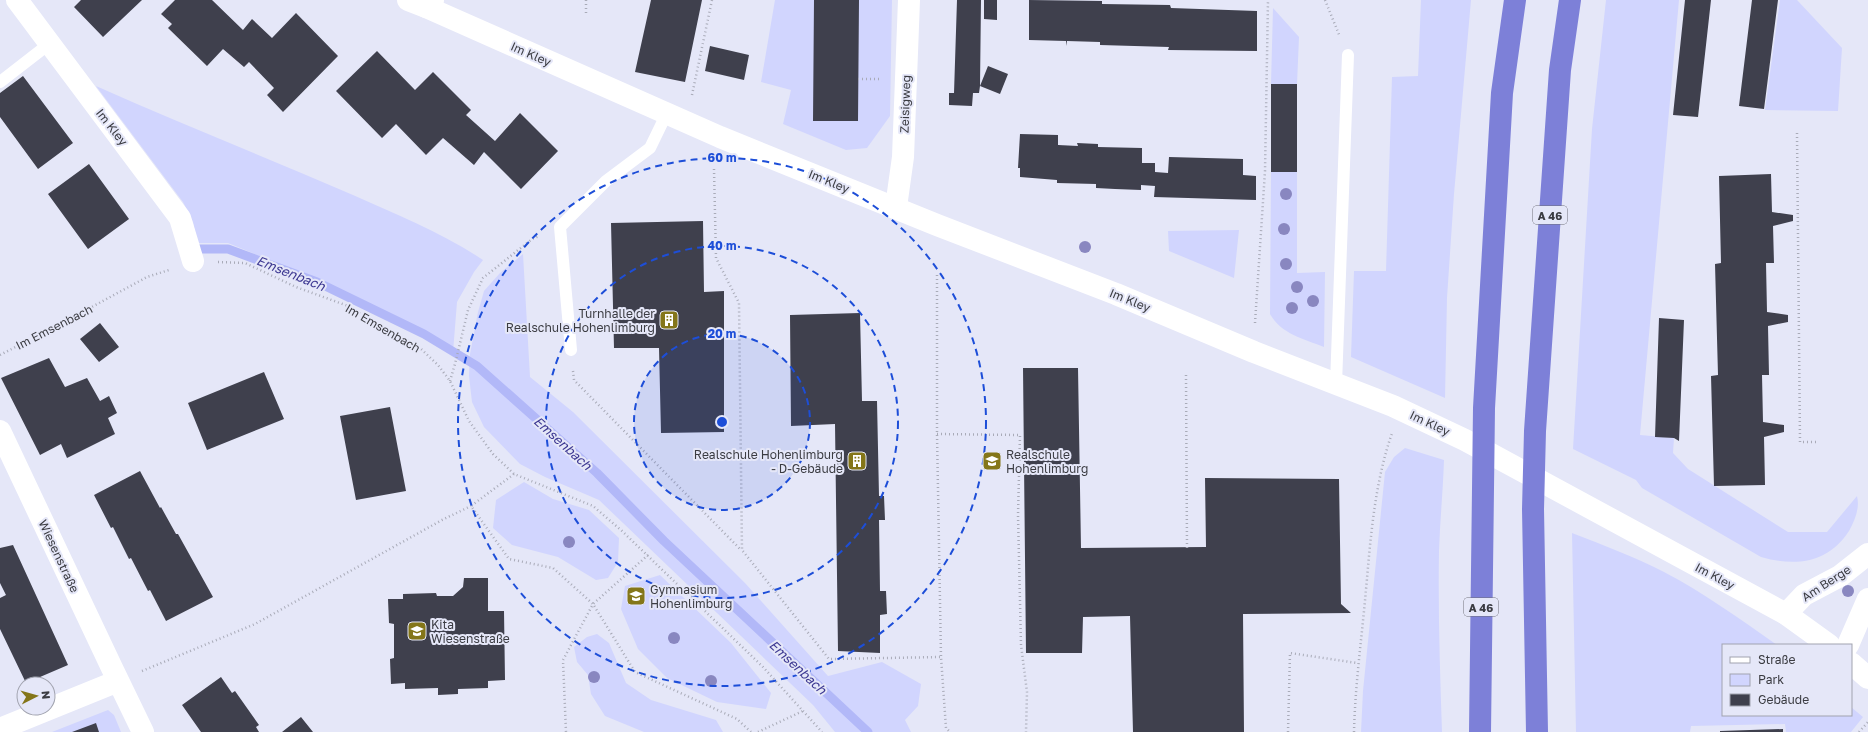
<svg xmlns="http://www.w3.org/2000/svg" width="1868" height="732" font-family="'Golos Text',sans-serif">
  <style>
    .green { fill: #d1d5fe }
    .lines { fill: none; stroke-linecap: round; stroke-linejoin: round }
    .stream { stroke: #b2b8f8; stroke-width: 9 }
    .building { fill: #3f404d }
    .path { stroke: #a9abb8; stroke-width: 2.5; stroke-dasharray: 1 3; stroke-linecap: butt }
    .service { stroke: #fff; stroke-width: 12 }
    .minor { stroke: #fff; stroke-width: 22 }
    .tertiary { stroke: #fff; stroke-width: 22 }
    .motorway { stroke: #7d80d8; stroke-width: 22 }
    .tree { fill: #8987c0 }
    .ring { fill: none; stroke: #1d4ed8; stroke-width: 2; stroke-dasharray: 7 5 }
    .labels { text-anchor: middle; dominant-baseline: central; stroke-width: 4; stroke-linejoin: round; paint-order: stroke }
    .shield { fill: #e5e7f8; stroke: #6e6f79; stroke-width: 1 }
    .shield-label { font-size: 11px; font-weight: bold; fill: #3b3c42 }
    .street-label { font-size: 12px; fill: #3b3c42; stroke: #e5e7f8 }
    .poi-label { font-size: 12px; fill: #3b3c42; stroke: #e5e7f8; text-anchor: start }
    .water-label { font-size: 13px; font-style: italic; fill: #3d3892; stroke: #e5e7f8 }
    .centre { fill: #1d4ed8; stroke: #e5e7f8; stroke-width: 2 }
    .ring-label { font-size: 12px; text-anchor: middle; font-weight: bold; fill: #1d4ed8; stroke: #e5e7f8; stroke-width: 4; stroke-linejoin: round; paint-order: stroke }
  </style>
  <rect width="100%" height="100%" fill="#e5e7f8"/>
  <path class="green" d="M775,0h117l-2,116 -23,32 -21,2 -63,-26 8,-34 -30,-8z
    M1421,0h50l-17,194 -7,104 -2,100 -94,-41 3,-86h32l6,-194 26,-1z
    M1606,0h73l-39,435 34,3 -1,15 15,16 100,63h39l30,-36c3,12 -2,24 -8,35 -21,32 -53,36 -88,26l-119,-69 -6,-8 -63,-31 19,-320z
    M1780,0h17l45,48 -4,63 -73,-1z
    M1273,8l26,29 -2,47h-26z
    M96,86c85,38 172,72 257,109 44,20 90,38 130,65l-9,12 -17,30 -4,50 -28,-18 -105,-53 -92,-38h-31l-4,-21 -10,-20z
    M1271,172h26v101l28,-1 -1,75c-20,-8 -43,-13 -54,-33z
    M1239,230l-5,48 -65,-27 -1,-20z
    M523,254l7,123 43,35 172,171 83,93 54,-14 39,22 -3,22 -13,14 6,12h-76l-22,-27 -214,-205 -54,-23 -25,-13 -36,-37 -12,-25 -3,-26 1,-22 8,-42 6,-21 16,-18z
    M1405,448l39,12c-1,30 -4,61 -5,91 -1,61 1,121 3,181h-81l2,-41 22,-219 9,-15z
    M524,482l29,17 36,11 30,28 -1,24 -10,16 -12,2 -38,-23 -46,-12 -19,-17 3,-28z
    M1572,533c31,12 63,24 92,39 40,21 76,47 113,73h-54v70h128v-8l12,10 -12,15h-65l-1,-8 -94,2 -1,6h-114z
    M660,575l71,68 40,50 -5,16 -49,-7 -50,-24 -29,-29 -17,-40 4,-23z
    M597,634l12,9 17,40 25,17 65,20 7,12h-79l-39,-16 -14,-22 -3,-19 -11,-13 -3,-15 13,-10z
    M108,710l6,5 7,17h-69z"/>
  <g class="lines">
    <path class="stream" d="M200,249h28l89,33 107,52 53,32 120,107 67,68 204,191"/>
  </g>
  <path class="building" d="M81,0h61l-39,37 -29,-30z
    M175,0h37l31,30 9,-11 20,19 24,-25 42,43 -55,56 -16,-17 7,-7 -25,-26 -5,5 -21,-18 -16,17 -39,-38 4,-4 -11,-10z
    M651,0h51l-17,82 -50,-10z
    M814,0h45l-1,121h-45z
    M957,0h24l-1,86 8,-20 20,8 -8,20 -20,-8 -1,7h-6l-1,13 -23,-1v-12h5z
    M984,0h13v20l-13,-1z
    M1029,0l73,1v3l68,1 1,3 86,3v40l-89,-1 1,-3 -69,-2v-3l-33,-1 -1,5v-5l-37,-1z
    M1685,0h26l-13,117 -25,-2z
    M1752,0h26l-14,109 -25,-3z
    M710,46l39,9 -5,25 -39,-9z
    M377,51l38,39 18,-18 38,38 -5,5 29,26 25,-28 38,38 -37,38 -37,-37 -10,13 -31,-27 -17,17 -30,-31 -14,14 -46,-47z
    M23,76l50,67 -35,26 -38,-52v-24z
    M1271,84h26v88h-26z
    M1020,134l38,1v10l20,1 -1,-3 21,1v3l44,1v15h13v9l13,1 1,-16 74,2v16l13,1v24l-102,-3 1,-11 -14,-1v5l-26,-1 -19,-1v-4l-39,-1v-3l-37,-3v-9h-2z
    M89,164l40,55 -41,30 -40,-55z
    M1771,174l1,38 21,3v6l-20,5 1,37h-8l1,49 21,3v7l-20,4 1,49h-7l1,47 21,3v7l-20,5 1,48 -51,1 -3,-110 7,-1 -3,-111 6,-1 -2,-87z
    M703,221l1,71 20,-1v141l-63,1 -2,-85h-45l-3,-125z
    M860,313l2,88h15l2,95h5l1,24h-6l1,71h6l1,23 -7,1v38l-42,-2 -3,-227 -44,2 -1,-111z
    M1659,318l25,2 -5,121 -5,-3 -19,-1z
    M100,323l19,24 -20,15 -19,-23z
    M49,358l16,29 22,-9 13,23 9,-5 8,17 -9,5 7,16 -48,24 -6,-14 -21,11 -39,-77z
    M1023,368h55l3,180 125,-1 -1,-69 134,1 2,125 10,9 -108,1 1,118h-111l-3,-116 -47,1 -1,36h-56z
    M264,372l20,47 -77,31 -19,-47z
    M390,407l16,84 -50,9 -16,-84z
    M140,471l20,37 1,-1 15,27h2l35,63 -47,24 -16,-31 -2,1 -17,-33 -2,1 -16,-32 -2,1 -17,-33z
    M13,545l55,120 -42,18 -26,-54v-31l6,-3 -6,-12v-35z
    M464,578h24v33h16l1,69 -17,1v7l-30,1v5l-20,1v-7l-33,1v-6l-14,1 -1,-25 4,-1v-34l-5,-1 -1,-24h15v-5l33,-1 1,3h16l10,-9z
    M221,677l11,16 3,-2 24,34 -3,2 3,5h-58l-19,-27z
    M301,717l12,15h-31z
    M96,723l3,9h-27z
    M1783,729v3h-63v-1z"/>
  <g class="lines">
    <path class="path" d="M586,0v15
      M1325,0l15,37
      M858,79h22
      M692,95l20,-95
      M1797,133l3,309h17
      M714,169l2,89 23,45 3,247 87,109 112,-2
      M218,262l27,1 51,24 52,19 40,25 29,14 21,20 12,16 19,40 24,33 21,20 79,32 29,25 141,136 59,65
      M937,275v159l4,223 5,71 4,4
      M1255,323l10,-152 3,-171
      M0,355l66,-34 81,-44 22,-7
      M573,371l1,9 167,170
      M1186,375l1,173
      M450,381l5,-17 13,-54 15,-32 49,-39 7,-3
      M937,434l83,1 -2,80 3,130 6,47 -1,40
      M514,474l-43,32 38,53 44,9 40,36 -30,56 3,72
      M648,555l-55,49 42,68 102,47 14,13
      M142,671l113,-47 187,-104 29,-14
      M758,732l45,-21
      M1288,732l2,-79 67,10
      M1354,732c1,-41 6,-81 10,-121 6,-60 8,-120 28,-178
      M1859,732l9,-10"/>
    <path class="service" d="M0,82l49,-38
      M571,350l-11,-123 46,-46 44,-33 16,-33
      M1336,384l12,-329"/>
    <path class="minor" d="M17,0l163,218 13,43
      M408,0l18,7 7,-7
      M896,207l7,-50 6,-157
      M0,431l112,237 31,64
      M1786,614l18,-19 36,-19 28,-22
      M1848,645l20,-46
      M0,729l118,-48"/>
    <path class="tertiary" d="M426,7l294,130 217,88 179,69 138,58 139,54 72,34 321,174 43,31
      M1851,663l17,15"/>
    <path class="motorway" d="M1480,732l4,-324 18,-315 13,-93
      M1537,732l-4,-223 2,-78 25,-361 10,-70"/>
  </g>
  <g class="tree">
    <circle cx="1286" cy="194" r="6"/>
    <circle cx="1284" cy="229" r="6"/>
    <circle cx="1085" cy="247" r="6"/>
    <circle cx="1286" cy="264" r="6"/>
    <circle cx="1297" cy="287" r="6"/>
    <circle cx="1313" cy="301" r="6"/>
    <circle cx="1292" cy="308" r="6"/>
    <circle cx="569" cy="542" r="6"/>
    <circle cx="1848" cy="591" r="6"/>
    <circle cx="674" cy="638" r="6"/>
    <circle cx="594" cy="677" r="6"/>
    <circle cx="711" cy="681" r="6"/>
  </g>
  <circle cx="722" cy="422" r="88" fill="#1d4ed8" fill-opacity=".12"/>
  <g class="ring">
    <circle cx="722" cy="422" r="88"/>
    <circle cx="722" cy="422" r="176"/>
    <circle cx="722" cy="422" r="264"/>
  </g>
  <defs>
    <symbol id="building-square" viewBox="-11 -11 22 22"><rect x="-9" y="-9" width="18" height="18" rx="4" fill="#847619" stroke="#e5e7f8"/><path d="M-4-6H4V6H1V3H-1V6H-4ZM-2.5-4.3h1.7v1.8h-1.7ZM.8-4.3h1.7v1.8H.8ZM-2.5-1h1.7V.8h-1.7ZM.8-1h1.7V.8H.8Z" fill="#fff"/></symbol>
    <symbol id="school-square" viewBox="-11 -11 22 22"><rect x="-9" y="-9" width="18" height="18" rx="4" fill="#847619" stroke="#e5e7f8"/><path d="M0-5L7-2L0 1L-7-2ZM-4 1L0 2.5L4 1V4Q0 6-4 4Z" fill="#fff"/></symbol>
  </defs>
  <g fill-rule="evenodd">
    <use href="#building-square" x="658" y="309" width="22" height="22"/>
    <use href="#building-square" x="846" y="450" width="22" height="22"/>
    <use href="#school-square" x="981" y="450" width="22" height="22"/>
    <use href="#school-square" x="625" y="585" width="22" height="22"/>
    <use href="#school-square" x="406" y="620" width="22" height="22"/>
  </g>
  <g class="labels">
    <g class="shield">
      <rect x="1533" y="206" width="34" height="18" rx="3"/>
      <rect x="1464" y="598" width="34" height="18" rx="3"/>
    </g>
    <g class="shield-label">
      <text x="1550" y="215">A 46</text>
      <text x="1481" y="607">A 46</text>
    </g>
    <g class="street-label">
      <text transform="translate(531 54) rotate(24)">Im Kley</text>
      <text transform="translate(905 104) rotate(-88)">Zeisigweg</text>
      <text transform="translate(112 127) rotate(52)">Im Kley</text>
      <text transform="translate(829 181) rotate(22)">Im Kley</text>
      <text transform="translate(1130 300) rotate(22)">Im Kley</text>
      <text transform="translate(54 327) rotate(-27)">Im Emsenbach</text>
      <text transform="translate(383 328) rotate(30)">Im Emsenbach</text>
      <text transform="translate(1430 423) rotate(25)">Im Kley</text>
      <text transform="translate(59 556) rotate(65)">Wiesenstraße</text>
      <text transform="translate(1715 576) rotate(28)">Im Kley</text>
      <text transform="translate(1826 583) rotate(-33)">Am Berge</text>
    </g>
    <g class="poi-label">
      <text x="655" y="313" text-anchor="end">Turnhalle der<tspan x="655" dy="14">Realschule Hohenlimburg</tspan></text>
      <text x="843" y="454" text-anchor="end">Realschule Hohenlimburg<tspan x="843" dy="14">- D-Gebäude</tspan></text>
      <text x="1006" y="454">Realschule<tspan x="1006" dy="14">Hohenlimburg</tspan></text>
      <text x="650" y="589">Gymnasium<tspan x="650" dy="14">Hohenlimburg</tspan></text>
      <text x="431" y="624">Kita<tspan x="431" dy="14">Wiesenstraße</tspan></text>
    </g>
    <g class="water-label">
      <text transform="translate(291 273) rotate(22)">Emsenbach</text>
      <text transform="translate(563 443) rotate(42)">Emsenbach</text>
      <text transform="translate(798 667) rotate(43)">Emsenbach</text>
    </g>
  </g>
  <circle cx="722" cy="422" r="6" class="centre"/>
  <g class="ring-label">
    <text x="722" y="162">60 m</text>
    <text x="722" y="250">40 m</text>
    <text x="722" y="338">20 m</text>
  </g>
  <rect x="1722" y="644" width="130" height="72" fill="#e5e7f8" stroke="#a1a3af"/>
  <rect x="1730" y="657" width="20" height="6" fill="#ffffff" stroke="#a1a3af"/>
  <text x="1758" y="664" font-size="12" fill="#3b3c42">Straße</text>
  <rect x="1730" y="674" width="20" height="12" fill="#d1d5fe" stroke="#a1a3af"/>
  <text x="1758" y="684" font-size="12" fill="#3b3c42">Park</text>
  <rect x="1730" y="694" width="20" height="12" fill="#3f404d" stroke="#a1a3af"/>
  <text x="1758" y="704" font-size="12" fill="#3b3c42">Gebäude</text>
  <g transform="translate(36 696) rotate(84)"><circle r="19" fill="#e5e7f8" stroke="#a1a3af"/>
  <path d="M0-3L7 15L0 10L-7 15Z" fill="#847619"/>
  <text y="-6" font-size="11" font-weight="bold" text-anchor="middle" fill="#3b3c42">N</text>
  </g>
</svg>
